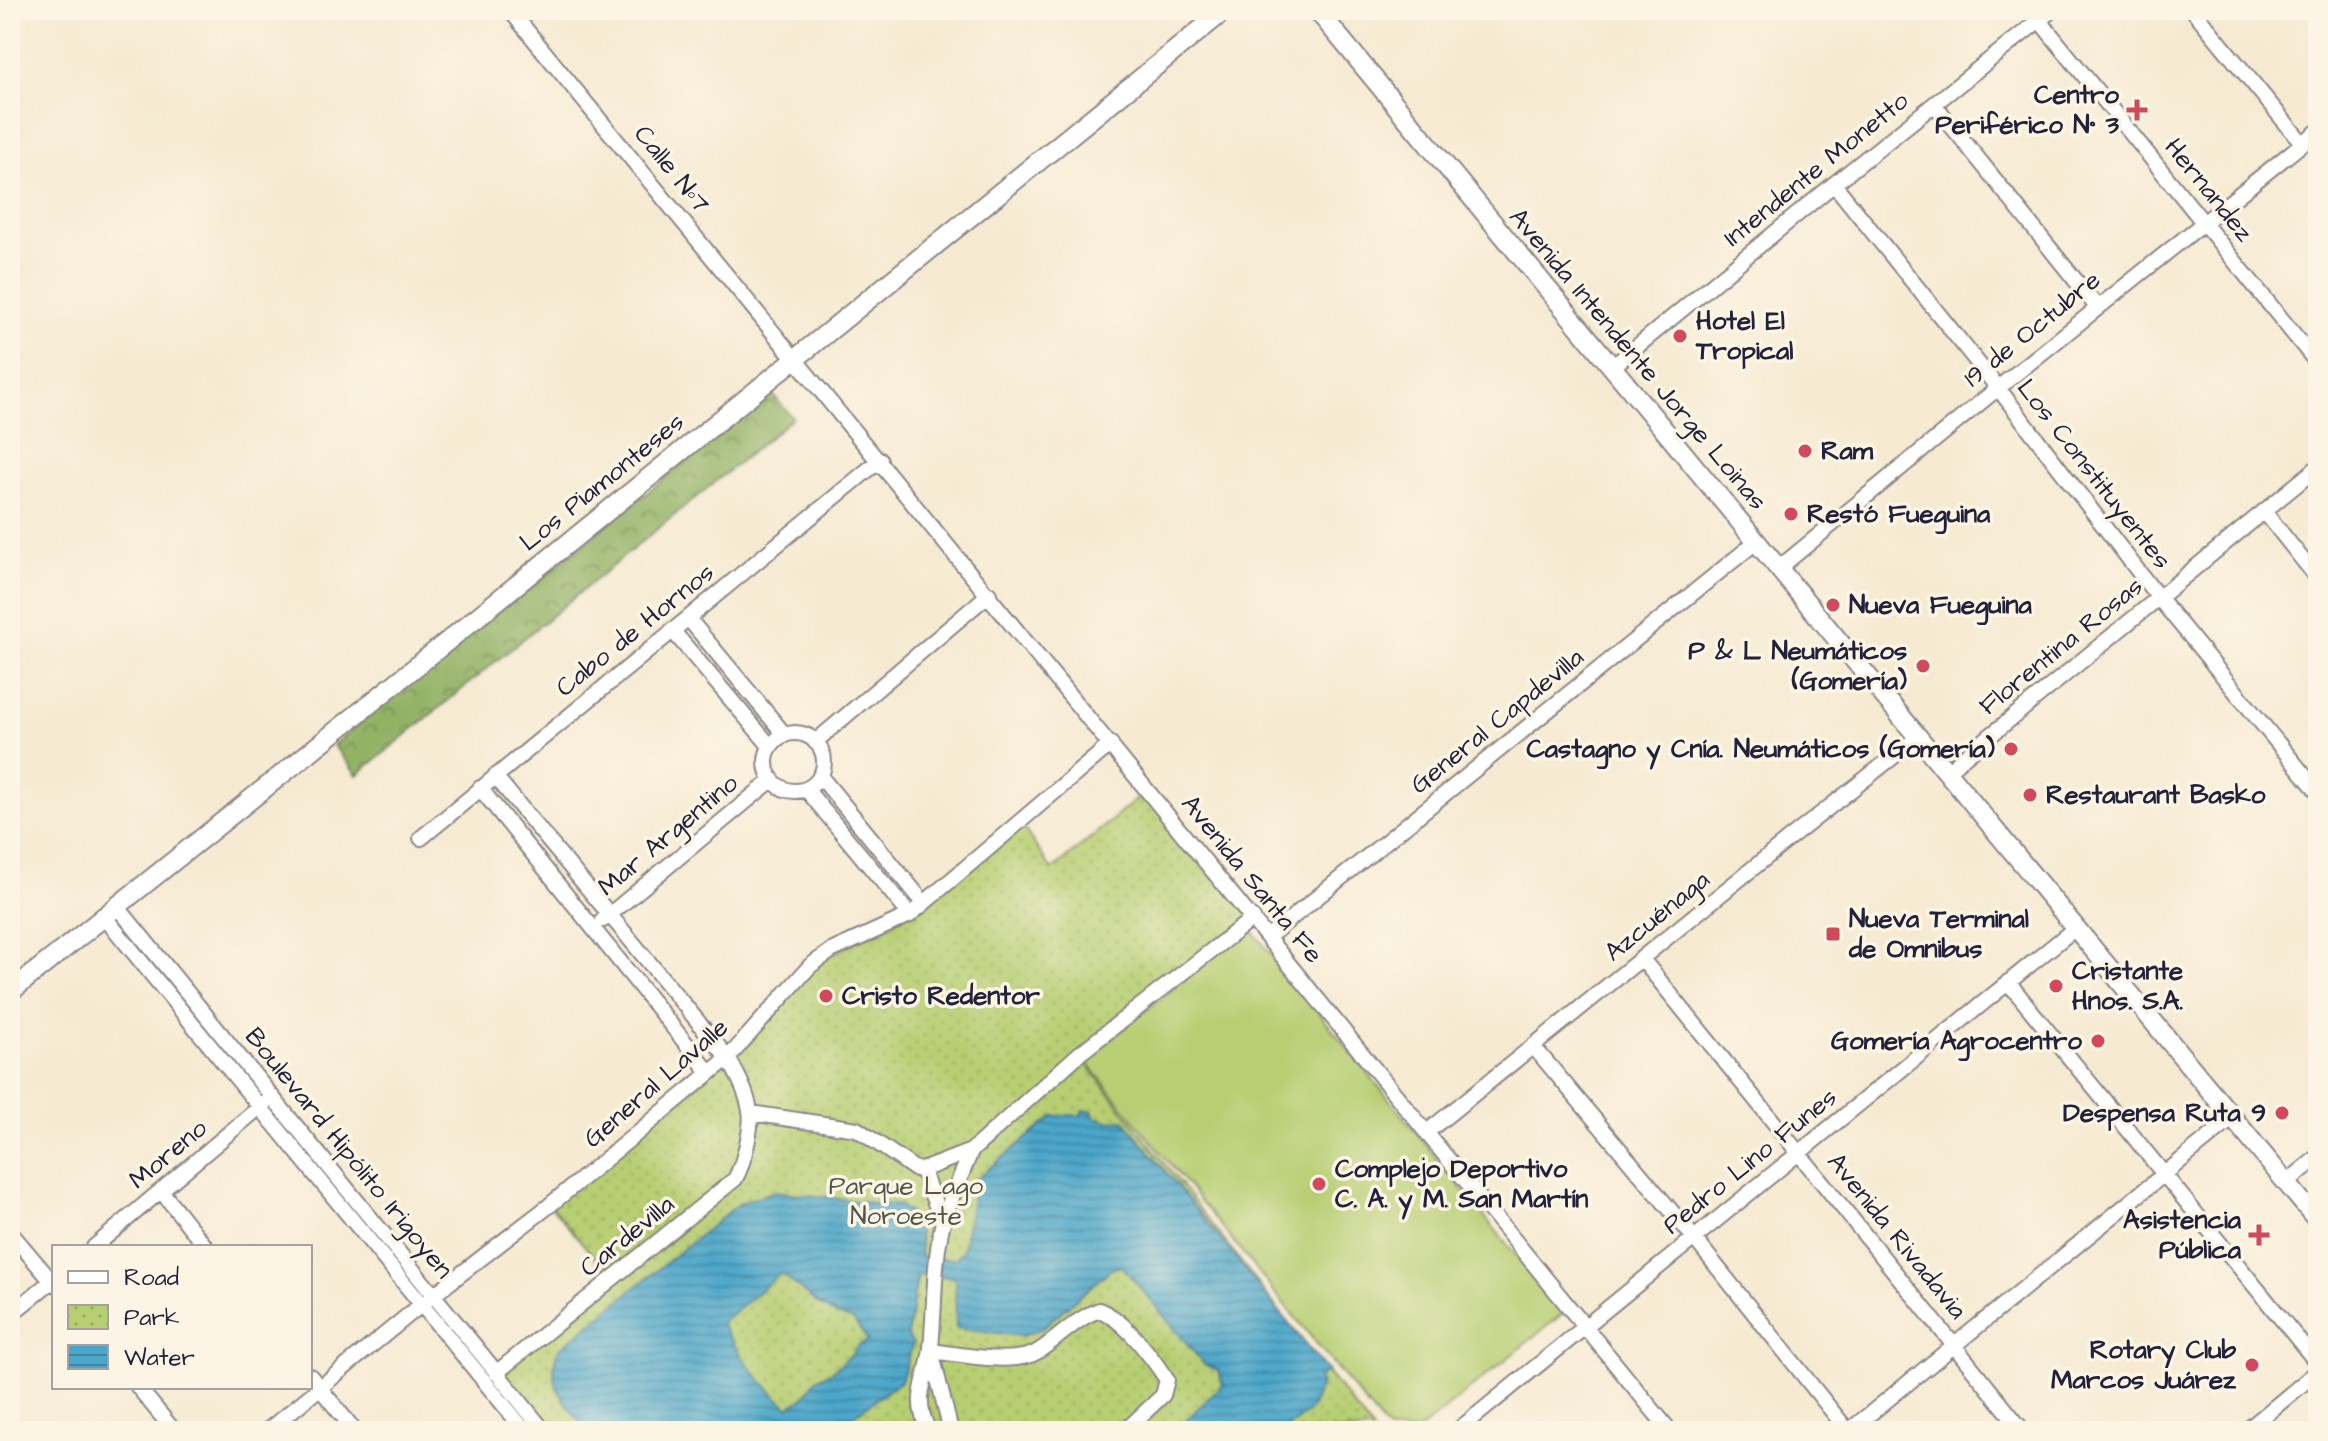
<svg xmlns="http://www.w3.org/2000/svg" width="2328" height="1441" font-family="'Architects Daughter',sans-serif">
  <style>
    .forest { fill: url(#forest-crowns); stroke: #5a6a50; stroke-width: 2 }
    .park { fill: url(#park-dots); stroke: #6c7856; stroke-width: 2 }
    .garden { fill: #b7ce72; stroke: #6c7856; stroke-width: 2 }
    .water { fill: url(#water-rules); stroke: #366482; stroke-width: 2; fill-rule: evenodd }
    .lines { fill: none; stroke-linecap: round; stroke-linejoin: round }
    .minor-casing { stroke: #8c8686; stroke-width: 18 }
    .major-casing { stroke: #8c8686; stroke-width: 22 }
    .minor { stroke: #fff; stroke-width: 14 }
    .major { stroke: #fff; stroke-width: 18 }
    .poi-dot { fill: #d1495b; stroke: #fcf5e5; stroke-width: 3 }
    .labels { text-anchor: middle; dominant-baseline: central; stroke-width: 7; stroke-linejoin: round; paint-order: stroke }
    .poi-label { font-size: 26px; font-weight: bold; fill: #22223b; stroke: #fcf5e5; text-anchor: start }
    .street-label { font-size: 26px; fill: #22223b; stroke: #fcf5e5 }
    .park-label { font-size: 26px; fill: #4f564c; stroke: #fcf5e5 }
  </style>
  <defs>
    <pattern id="forest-crowns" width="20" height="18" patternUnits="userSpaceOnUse" patternTransform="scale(2)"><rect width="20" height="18" fill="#91b164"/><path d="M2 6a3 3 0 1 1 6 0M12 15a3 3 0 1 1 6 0" fill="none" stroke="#769054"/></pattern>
    <pattern id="park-dots" width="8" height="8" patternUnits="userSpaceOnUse" patternTransform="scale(2)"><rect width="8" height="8" fill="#b7ce72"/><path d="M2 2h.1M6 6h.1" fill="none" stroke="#9db164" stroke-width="1.8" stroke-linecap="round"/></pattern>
    <pattern id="water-rules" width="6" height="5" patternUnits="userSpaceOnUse" patternTransform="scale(2)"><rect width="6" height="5" fill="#4ba6c9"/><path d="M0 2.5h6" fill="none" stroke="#3e87a4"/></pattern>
  </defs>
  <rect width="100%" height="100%" fill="#fcf5e5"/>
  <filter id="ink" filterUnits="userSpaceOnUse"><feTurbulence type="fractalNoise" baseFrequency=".0125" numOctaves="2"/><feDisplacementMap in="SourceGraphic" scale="16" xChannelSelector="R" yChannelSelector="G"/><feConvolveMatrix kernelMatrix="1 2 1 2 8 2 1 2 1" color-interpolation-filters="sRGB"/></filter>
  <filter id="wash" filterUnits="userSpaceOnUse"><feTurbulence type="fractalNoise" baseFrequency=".006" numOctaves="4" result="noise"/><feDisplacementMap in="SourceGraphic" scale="32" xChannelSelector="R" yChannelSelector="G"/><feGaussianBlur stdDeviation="1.8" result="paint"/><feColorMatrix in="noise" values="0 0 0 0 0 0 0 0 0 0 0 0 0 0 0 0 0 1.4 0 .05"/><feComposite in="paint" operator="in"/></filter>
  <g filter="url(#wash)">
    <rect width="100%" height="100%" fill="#f6ead2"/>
    <path class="forest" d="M771,393l22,25 -436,357 -24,-30z"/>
    <path class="park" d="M1148,790l105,128 -174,136 294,377h-829l-48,-58 116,-95 -62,-73 159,-133 101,-106 84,-44 125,-100 33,48z"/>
    <path class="garden" d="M1249,927l314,386 -145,118h-30l-303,-371z"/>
    <path class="water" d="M1083,1110l9,1 2,6 14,4 16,-1 204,252 -10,5 3,8 -10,24 -27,22h-109l48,-47 -4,-13 -15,-7 -82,-98 -11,3 -70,60 -19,7 -66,-8 -1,-50 -37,-4 -11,62 6,8 -12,37 -68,50h-246c-19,-26 -44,-48 -28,-82l181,-146 35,-12 124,15c23,12 20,28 22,51l34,2 8,-9 12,-70 79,-64 27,-1zM781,1273c25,20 39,39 72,47l15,21 -10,4 -5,8 -20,18 -17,9 -12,17 -15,10c-28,-22 -50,-53 -68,-84z"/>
  </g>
  <g filter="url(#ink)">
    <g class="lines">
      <defs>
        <path id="minor" d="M510,10l1160,1421
          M2031,10l287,354
          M2193,10l110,134
          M1934,104l163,203
          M1834,184l164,204 160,209 160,195
          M1611,368l223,-184 218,-174
          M2264,511l54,68
          M1779,568l219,-180 320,-257
          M688,618l97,117
          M672,630l98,116
          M766 762a29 29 0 1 1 58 0a29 29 0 1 1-58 0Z
          M815,742l174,-148
          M1946,772l372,-305
          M495,776l233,282c9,16 19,34 22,53 3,15 -7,55 -15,68l-239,194
          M820,776l104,127
          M480,788l229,284
          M806,789l104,126
          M421,838l459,-378
          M116,905l428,526
          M103,915l422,516
          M603,920l169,-140
          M1268,937l488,-395
          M1642,959l381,472
          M2008,982l310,382
          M1533,1046l161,192 154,193
          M751,1113l106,16 58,40 7,1 49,-19 108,-97 174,-136
          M1427,1132l362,-293 128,-101
          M922,1170l21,53
          M2286,1183l32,-26
          M162,1192l44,55
          M10,1232l44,52
          M94,1247l174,-147
          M10,1315l44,-36
          M931,1351c27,3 83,15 106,1 21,-13 38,-33 62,-42 25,9 53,47 68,70l-4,15 -38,36
          M931,1351l20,80
          M310,1376l45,55
          M138,1387l36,44
          M267,1431l155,-127 128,-99 178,-147 82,-92 21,-15 79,-36 201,-171
          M929,1431c-18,-34 -1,-51 2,-83 4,-41 2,-81 11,-122 6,-25 20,-50 29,-75
          M1457,1431l617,-502
          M1849,1431l384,-313
          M2246,1431l72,-60"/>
        <path id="major" d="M1317,10l1001,1211
          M10,992l376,-301 839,-681"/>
      </defs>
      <use href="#minor" class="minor-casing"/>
      <use href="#major" class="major-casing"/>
      <use href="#minor" class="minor"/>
      <use href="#major" class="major"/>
    </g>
  </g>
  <g class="poi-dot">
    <path d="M2133 98h8v8h8v8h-8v8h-8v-8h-8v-8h8z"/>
    <circle cx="1680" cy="336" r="8"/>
    <circle cx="1805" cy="451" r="8"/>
    <circle cx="1791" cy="514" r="8"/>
    <circle cx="1833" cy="605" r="8"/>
    <circle cx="1923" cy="666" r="8"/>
    <circle cx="2011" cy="749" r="8"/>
    <circle cx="2030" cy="795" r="8"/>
    <rect x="1825" y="926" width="16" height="16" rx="4"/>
    <circle cx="2056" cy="986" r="8"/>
    <circle cx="826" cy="996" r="8"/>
    <circle cx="2098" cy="1041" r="8"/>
    <circle cx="2282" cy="1113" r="8"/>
    <circle cx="1319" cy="1184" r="8"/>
    <path d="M2255 1223h8v8h8v8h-8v8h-8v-8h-8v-8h8z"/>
    <circle cx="2252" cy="1365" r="8"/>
  </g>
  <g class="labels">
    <g class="poi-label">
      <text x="2119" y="95" text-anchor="end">Centro<tspan x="2119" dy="30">Periférico N° 3</tspan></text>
      <text x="1696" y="321">Hotel El<tspan x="1696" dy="30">Tropical</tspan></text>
      <text x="1821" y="451">Ram</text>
      <text x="1807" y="514">Restó Fueguina</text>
      <text x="1849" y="605">Nueva Fueguina</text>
      <text x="1907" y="651" text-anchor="end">P &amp; L Neumáticos<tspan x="1907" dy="30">(Gomería)</tspan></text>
      <text x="1995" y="749" text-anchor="end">Castagno y Cnía. Neumáticos (Gomería)</text>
      <text x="2046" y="795">Restaurant Basko</text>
      <text x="1849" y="919">Nueva Terminal<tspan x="1849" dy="30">de Omnibus</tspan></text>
      <text x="2072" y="971">Cristante<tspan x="2072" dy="30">Hnos. S.A.</tspan></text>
      <text x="842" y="996">Cristo Redentor</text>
      <text x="2082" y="1041" text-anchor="end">Gomería Agrocentro</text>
      <text x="2266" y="1113" text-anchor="end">Despensa Ruta 9</text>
      <text x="1335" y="1169">Complejo Deportivo<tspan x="1335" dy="30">C. A. y M. San Martín</tspan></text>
      <text x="2241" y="1220" text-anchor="end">Asistencia<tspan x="2241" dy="30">Pública</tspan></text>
      <text x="2236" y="1350" text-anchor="end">Rotary Club<tspan x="2236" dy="30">Marcos Juárez</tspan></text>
    </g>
    <g class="street-label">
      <text transform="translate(672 169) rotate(51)">Calle Nº7</text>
      <text transform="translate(1816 169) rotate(-39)">Intendente Monetto</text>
      <text transform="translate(2209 190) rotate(51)">Hernandez</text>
      <text transform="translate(2032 329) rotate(-39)">19 de Octubre</text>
      <text transform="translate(1638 359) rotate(50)">Avenida Intendente Jorge Loinas</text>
      <text transform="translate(2094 474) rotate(52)">Los Constituyentes</text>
      <text transform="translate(602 482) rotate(-39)">Los Piamonteses</text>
      <text transform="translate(635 630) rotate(-39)">Cabo de Hornos</text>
      <text transform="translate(2061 646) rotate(-39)">Florentina Rosas</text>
      <text transform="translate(1497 721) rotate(-39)">General Capdevilla</text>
      <text transform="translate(668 835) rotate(-40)">Mar Argentino</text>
      <text transform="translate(1252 879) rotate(51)">Avenida Santa Fe</text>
      <text transform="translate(1657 916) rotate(-39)">Azcuénaga</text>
      <text transform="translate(656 1083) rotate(-41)">General Lavalle</text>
      <text transform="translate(349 1153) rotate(51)">Boulevard Hipólito Irigoyen</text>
      <text transform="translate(168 1154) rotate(-40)">Moreno</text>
      <text transform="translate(1750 1161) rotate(-39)">Pedro Lino Funes</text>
      <text transform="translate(627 1236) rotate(-39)">Cardevilla</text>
      <text transform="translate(1897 1236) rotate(51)">Avenida Rivadavia</text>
    </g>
    <g class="park-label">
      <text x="906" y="1186">Parque Lago<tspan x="906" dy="30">Noroeste</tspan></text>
    </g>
  </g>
  <rect width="2328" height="1441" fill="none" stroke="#fcf5e5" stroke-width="40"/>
  <rect x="52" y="1245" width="260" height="144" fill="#fcf5e5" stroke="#a5a1a1" stroke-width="2"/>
  <rect x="68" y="1271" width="40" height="12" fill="#ffffff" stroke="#a5a1a1" stroke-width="2"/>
  <text x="124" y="1285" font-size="24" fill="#22223b">Road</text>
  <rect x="68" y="1305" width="40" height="24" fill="url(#park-dots)" stroke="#a5a1a1" stroke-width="2"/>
  <text x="124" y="1325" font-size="24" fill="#22223b">Park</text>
  <rect x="68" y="1345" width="40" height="24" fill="url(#water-rules)" stroke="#a5a1a1" stroke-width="2"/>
  <text x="124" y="1365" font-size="24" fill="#22223b">Water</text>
</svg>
